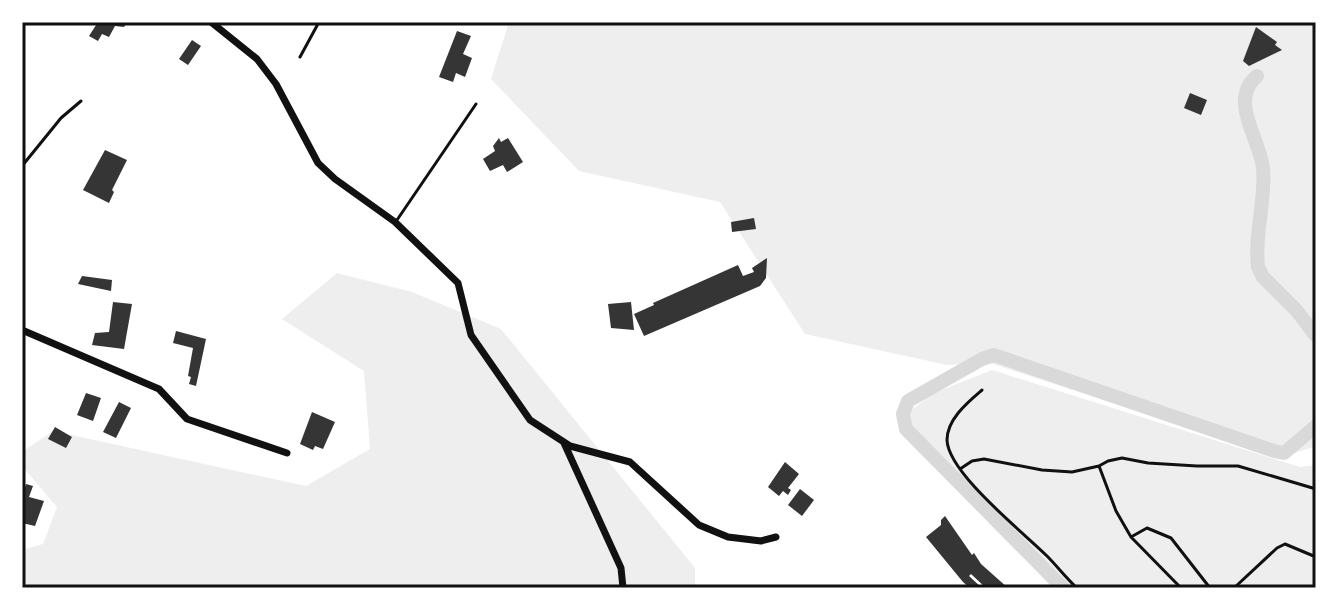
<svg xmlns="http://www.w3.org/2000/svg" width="1338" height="610" font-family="'Roboto Condensed',sans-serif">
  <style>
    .green { fill: #eee }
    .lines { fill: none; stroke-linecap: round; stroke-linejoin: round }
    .canal { stroke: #d9d9d9; stroke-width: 14 }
    .building { fill: #353535 }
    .service { stroke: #111; stroke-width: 3 }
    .minor { stroke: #111; stroke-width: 7 }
    .neatline { fill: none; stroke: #111; stroke-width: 3 }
  </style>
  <rect width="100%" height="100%" fill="#fff"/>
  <path class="green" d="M509,22h807v424l-36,12 -290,-95 -43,2 -142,-31 -85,-132 -141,-31 -88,-92z
    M337,273l75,19 89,37 194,239v20h-673v-38l21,-6 14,-37 -35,-41v-14l31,-21 253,55 64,-37 -6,-78 -82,-52z
    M992,370l308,97 16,-2v123h-246l-144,-144 -17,-19 2,-15 23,-17z"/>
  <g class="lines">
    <path class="canal" d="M1257,76c-29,24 3,63 6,92 3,33 -9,66 -5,99l5,10 34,34 19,25
      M1063,588l-157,-159 -3,-15 5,-13 74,-42 12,-4 280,96 10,2 32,-27"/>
  </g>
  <path class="building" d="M98,22h29l-3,5 -9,-1 -6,11 -7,-3 -4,7 -9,-5z
    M1256,27l21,15 -2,3 7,5 -33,16 -6,-5z
    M457,31l14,5 -8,18 9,4 -7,19 -9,-4 -3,9 -14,-5z
    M192,40l9,6 -13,19 -9,-6z
    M1190,93l17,7 -6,15 -17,-7z
    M499,138l2,4 7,-4 15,24 -16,10 -4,-7 -13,6 -7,-12 12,-8 -2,-5z
    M105,150l22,10 -15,30 2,2 -5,11 -26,-13z
    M754,218l2,11 -24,3 -1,-10z
    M767,258l-1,20 -6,8 -116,50 -10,-22 20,-9 -1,-2 85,-38 5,11 11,-4 -2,-4z
    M82,276l30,4 -1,11 -33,-7z
    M113,302l19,2 -8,45 -32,-4 3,-12 14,-1z
    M631,302l3,28 -23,-2 -3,-24z
    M176,331l30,8 -10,47 -7,-2 2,-7 -3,-1 5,-28 -20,-5z
    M86,393l15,5 -8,23 -16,-6z
    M119,402l12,6 -15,30 -13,-6z
    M312,412l23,10 -12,27 -8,-3 -2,4 -13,-6z
    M55,427l17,10 -6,11 -18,-9z
    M785,462l14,12 -11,14 3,2 -3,5 -5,-4 -4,5 -11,-9z
    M26,484l7,2 -4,11 15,4 -9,25 -13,-3v-26z
    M800,489l14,11 -12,16 -14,-11z
    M945,516l27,39 2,-2 7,11 27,24h-22l-15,-14 -2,2 13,12h-12l-7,-6 -37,-45 15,-12v-5z"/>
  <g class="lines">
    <path class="service" d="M300,57l19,-35
      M22,166l39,-48 20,-17
      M397,220l79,-116
      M982,390c-14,12 -35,29 -35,50 1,33 76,92 100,116 10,10 19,22 30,32
      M1099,466l17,45 15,26 50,51
      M960,469l12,-8 12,-2 58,11 30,2 27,-6 9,-5 14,-3 26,5 49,3h41l78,23
      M1131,537l16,-9 24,10 39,50
      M1234,588l43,-40 8,-4 31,13"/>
    <path class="minor" d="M211,22l46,37 19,25 42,79 17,16 60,43 63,61 13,52 59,85 40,26 60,16 69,63 29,12 33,4 15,-4
      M22,330l137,59 28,30 100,34
      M564,443l57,125 2,20"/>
  </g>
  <rect width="1338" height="610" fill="none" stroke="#ffffff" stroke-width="48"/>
  <rect x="24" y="24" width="1290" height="562" class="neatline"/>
</svg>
